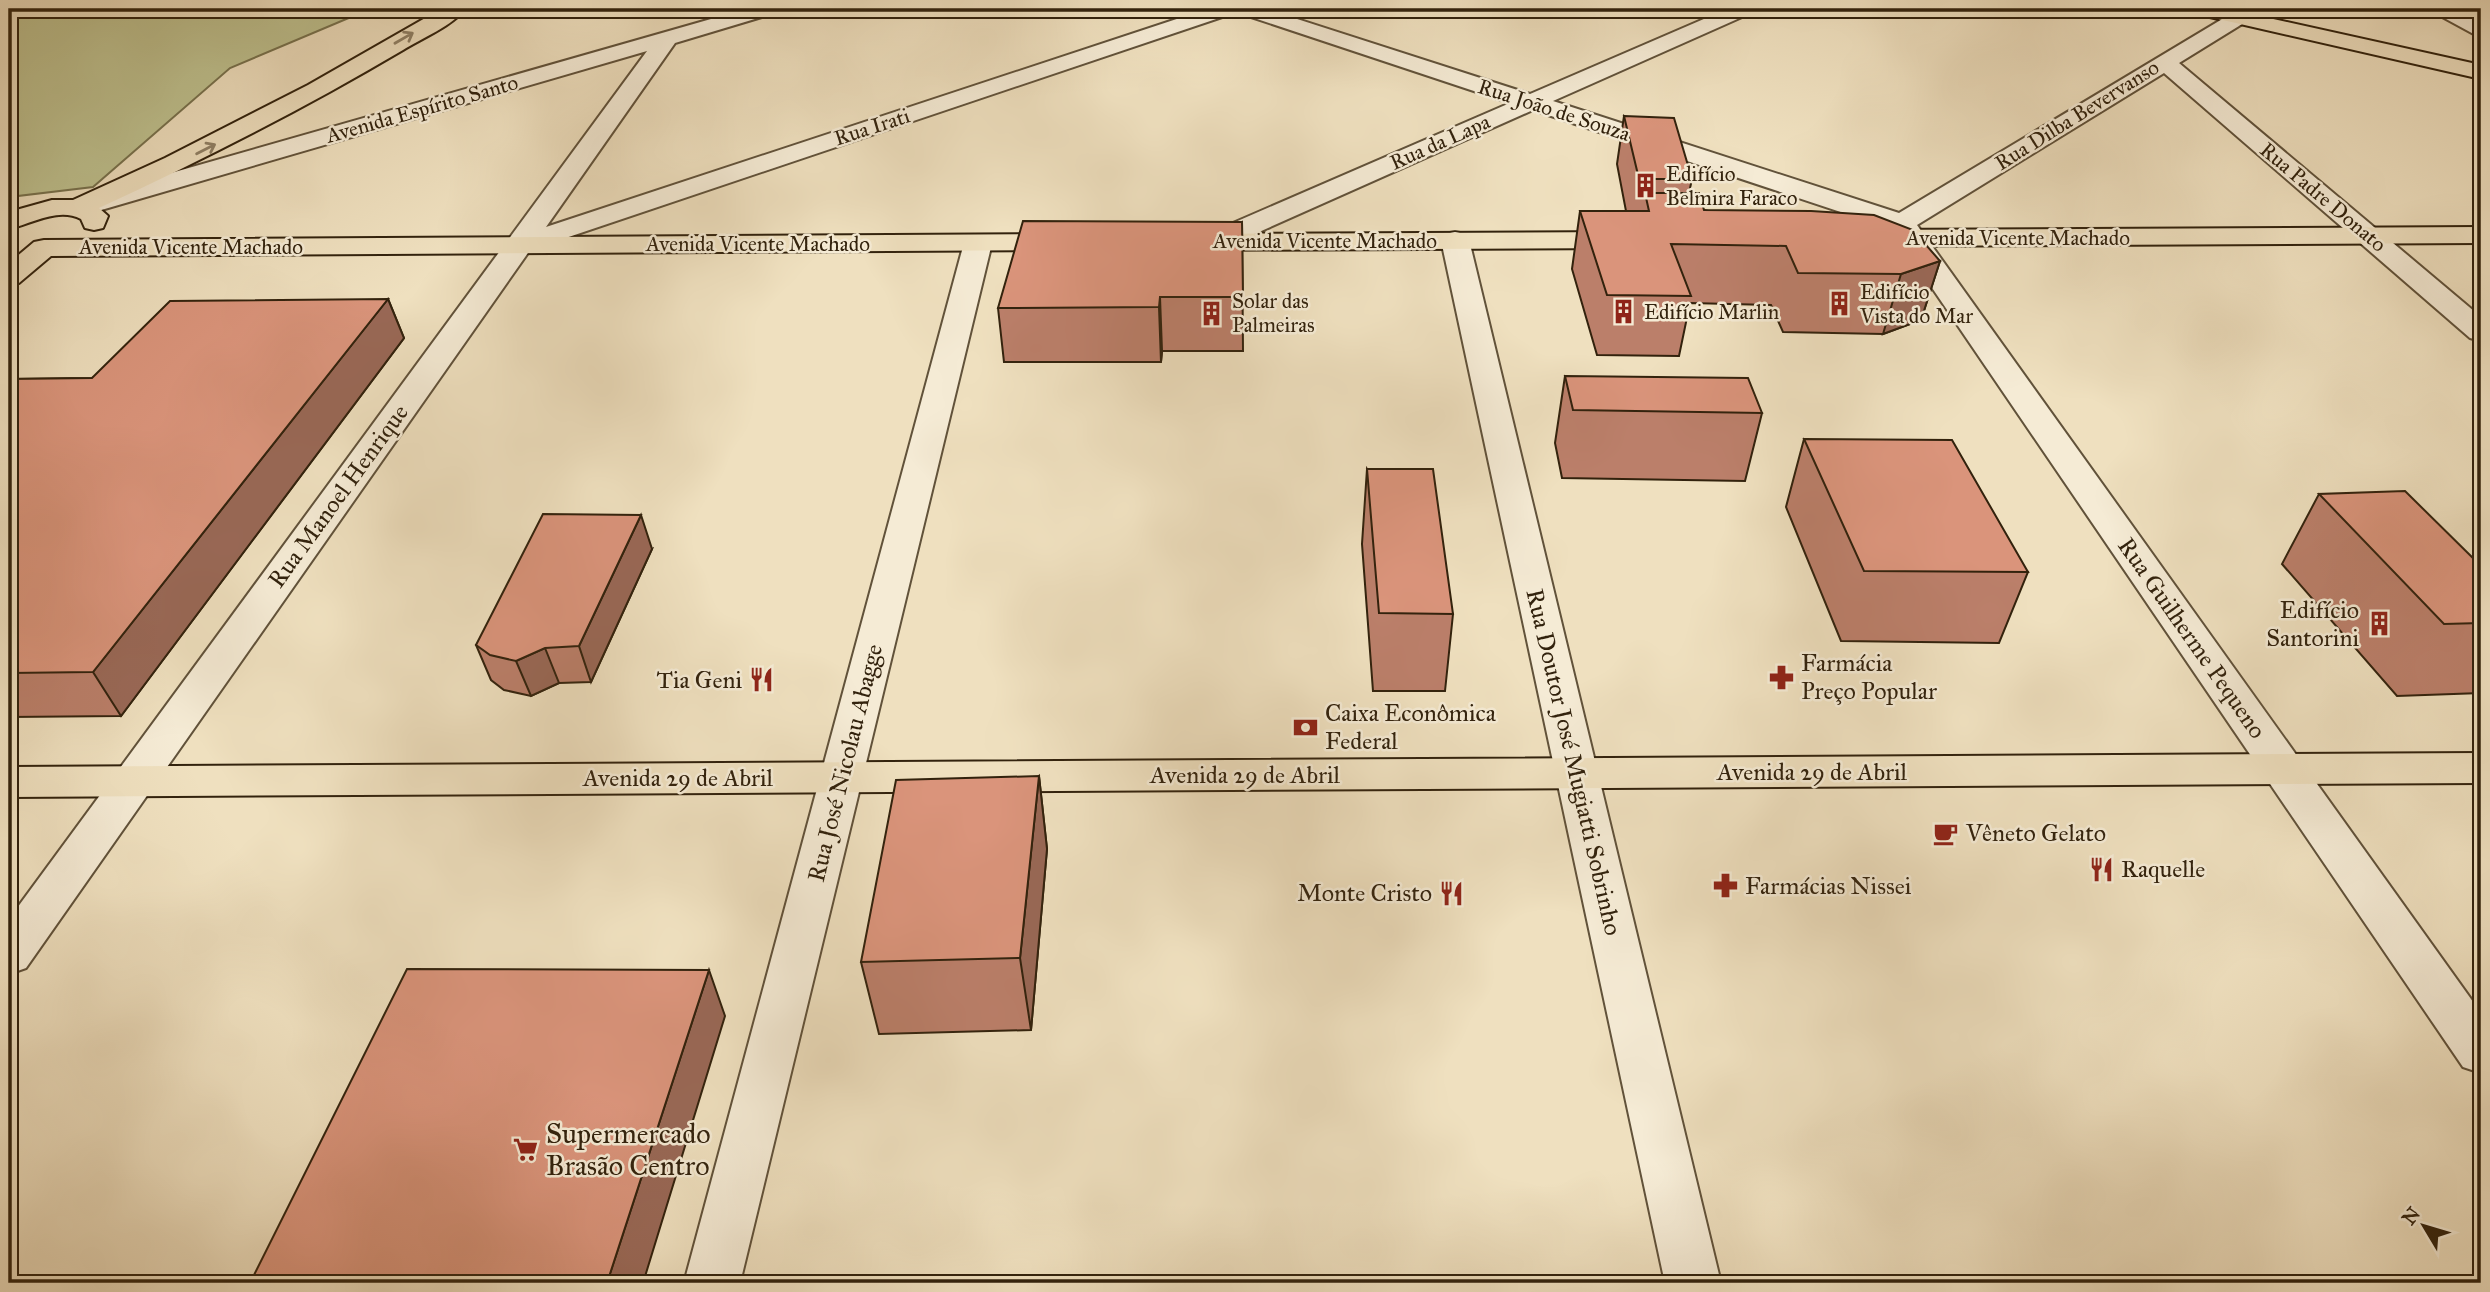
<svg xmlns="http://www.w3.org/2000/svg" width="2490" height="1292" font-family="'IM FELL Great Primer',serif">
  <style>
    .green { fill: #bec18f; stroke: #78724e; stroke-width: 2 }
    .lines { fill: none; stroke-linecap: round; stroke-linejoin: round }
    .minor-casing { stroke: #61523a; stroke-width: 4 }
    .major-casing { stroke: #32220d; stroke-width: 4 }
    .minor { fill: #f5ebd5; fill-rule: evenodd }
    .major { fill: #efe0bf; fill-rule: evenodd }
    .wall { fill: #bb7f6a; stroke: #32220d; stroke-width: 2 }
    .shaded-wall { fill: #996856; stroke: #32220d; stroke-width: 2 }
    .building { fill: #da947b; stroke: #32220d; stroke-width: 2 }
    .oneway { stroke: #908166 }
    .labels { text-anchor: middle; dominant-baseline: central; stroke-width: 5; stroke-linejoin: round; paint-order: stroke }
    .far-street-label { font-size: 21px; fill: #32220d; stroke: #f5ebd5 }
    .far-poi-label { font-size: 21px; fill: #32220d; stroke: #f5ebd5; text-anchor: start }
    .street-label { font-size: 24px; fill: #32220d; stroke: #f5ebd5 }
    .poi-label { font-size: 24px; fill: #32220d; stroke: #f5ebd5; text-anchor: start }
    .near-poi-label { font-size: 28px; fill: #32220d; stroke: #f5ebd5; text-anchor: start }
  </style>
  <rect width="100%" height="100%" fill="#efe0bf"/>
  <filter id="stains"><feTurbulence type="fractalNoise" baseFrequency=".00286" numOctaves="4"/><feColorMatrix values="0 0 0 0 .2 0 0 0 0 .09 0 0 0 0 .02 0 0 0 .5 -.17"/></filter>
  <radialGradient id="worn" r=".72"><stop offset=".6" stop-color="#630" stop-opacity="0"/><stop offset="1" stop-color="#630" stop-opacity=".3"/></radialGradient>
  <path class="green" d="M9,9h361l-140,59 -137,119 -84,10z"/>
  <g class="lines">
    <defs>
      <path id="minor" d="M746,9h32l-3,4 -100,30 -129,184 661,-218h59l264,85 197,-85h27l-3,4 -198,88 346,112 340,-204h24l-3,4 -81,50 302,254v24l-11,-3 -306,-265 -247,152 564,788v60l-18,-6 -571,-838 -359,-119 -310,138 -10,2 -10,-2 -4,-6 4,-6 307,-133 -271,-90 -3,-3 -2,3 -704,237 -504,718 -17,6v-55l638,-868 -556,162 -9,2 -9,-2 -4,-6 4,-6z
        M2432,9h24l25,14v15l-46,-25z
        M1455,232l10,2 4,6 252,1043h-56l-224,-1043 4,-6z
        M978,235l10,2 4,6 -252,1040h-56l280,-1040 4,-6z"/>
      <path id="major" d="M441,9h24c-10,15 -46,31 -62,41 -98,58 -200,110 -304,158l9,8 -5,12 -9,2 -9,-2 -4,-9c-23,-12 -50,5 -72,10v-17l43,-12h21l92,-42 143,-73z
        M2191,9h37l253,56v14l-280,-64 -7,-2z
        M2481,227v16l-612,3 -10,-2 -4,-6 4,-6 10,-2z
        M1627,232l10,2 4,6 -4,6 -10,2 -437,2 -10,-2 -4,-6 4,-6 10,-2z
        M1070,234l10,2 4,6 -4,6 -10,2 -1019,6 -32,27 -10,2v-22l25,-21 10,-2z
        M2481,753v30l-2472,14v-30z"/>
    </defs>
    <use href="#minor" class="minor-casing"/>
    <use href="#major" class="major-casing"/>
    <use href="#minor" class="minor"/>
    <use href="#major" class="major"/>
  </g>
  <path class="wall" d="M1624,116l68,63 -3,14 15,17 236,51 -19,59 -38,14 -100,-2 -12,-27 -81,-2 -11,53 -82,-1 -25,-86 8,-58h46l-9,-47z
    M1242,222l1,129h-81l-1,11h-157l-6,-54z
    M388,299l16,39 -283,378 -112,1v-338l83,-1z
    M1565,376l197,37 -17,68 -183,-3 -7,-35z
    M1804,439l224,133 -29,71 -158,-2 -55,-134z
    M1367,469l86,145 -8,77h-72l-11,-147z
    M2319,494l162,72v127l-84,3 -115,-132z
    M652,549l-61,133 -32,1 -28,13 -27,-6 -13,-10 -15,-35z
    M1039,776l8,73 -16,181 -152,4 -18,-72z"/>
  <path class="shaded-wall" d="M1940,261l-19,59 -38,14 18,-60z
    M1160,297l2,54 -1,11 -2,-55z
    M388,299l16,39 -283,378 -28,-44z
    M641,515l11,34 -61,133 -12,-36z
    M545,648l14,35 -28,13 -15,-35z
    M1039,776l8,73 -16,181 -11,-72z
    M709,970l16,46 -82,267h-36z"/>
  <path class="building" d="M1624,116l50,2 18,61h-53z
    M1645,193h54l5,17 107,1 63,4 39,15 27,31 -39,13 -103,-1 -12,-27 -115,-2 20,52 -84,-1 -27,-84h69z
    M1023,221l219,1 1,75h-83l-1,10 -161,1z
    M388,299l-295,373 -84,1v-294l83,-1 78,-77z
    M1565,376l183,2 14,35 -189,-3z
    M1804,439l148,1 76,132 -164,-1z
    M1367,469h66l20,145 -74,-1z
    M2405,491l76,75v57l-37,1 -125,-130z
    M543,514l98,1 -62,131 -34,2 -29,13 -26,-6 -14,-10z
    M1039,776l-19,182 -159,4 35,-182z
    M407,969l302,1 -102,313h-357z"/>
  <defs><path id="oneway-shaft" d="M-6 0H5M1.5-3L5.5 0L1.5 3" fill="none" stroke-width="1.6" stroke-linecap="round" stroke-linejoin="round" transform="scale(1.75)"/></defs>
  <g class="oneway">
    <use href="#oneway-shaft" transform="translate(404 38) rotate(-30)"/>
    <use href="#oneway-shaft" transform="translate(206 149) rotate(-27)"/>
  </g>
  <defs>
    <symbol id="building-bare" viewBox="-9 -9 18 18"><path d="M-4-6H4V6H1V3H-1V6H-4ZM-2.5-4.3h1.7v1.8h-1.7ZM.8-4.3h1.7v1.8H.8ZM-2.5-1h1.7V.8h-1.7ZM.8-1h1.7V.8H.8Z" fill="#8f2418" stroke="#f5ebd5" stroke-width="2.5" paint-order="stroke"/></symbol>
    <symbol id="pharmacy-bare" viewBox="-9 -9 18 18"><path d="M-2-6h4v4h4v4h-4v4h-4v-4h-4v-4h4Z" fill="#8f2418" stroke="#f5ebd5" stroke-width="2.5" paint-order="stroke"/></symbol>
    <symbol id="restaurant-bare" viewBox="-9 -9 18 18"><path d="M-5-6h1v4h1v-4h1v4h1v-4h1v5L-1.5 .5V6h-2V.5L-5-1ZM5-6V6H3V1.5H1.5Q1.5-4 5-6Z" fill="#8f2418" stroke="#f5ebd5" stroke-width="2.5" paint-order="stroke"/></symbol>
    <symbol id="bank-bare" viewBox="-9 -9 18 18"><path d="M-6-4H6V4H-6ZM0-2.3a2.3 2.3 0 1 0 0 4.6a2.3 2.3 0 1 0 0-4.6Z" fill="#8f2418" stroke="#f5ebd5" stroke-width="2.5" paint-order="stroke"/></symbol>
    <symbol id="cafe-bare" viewBox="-9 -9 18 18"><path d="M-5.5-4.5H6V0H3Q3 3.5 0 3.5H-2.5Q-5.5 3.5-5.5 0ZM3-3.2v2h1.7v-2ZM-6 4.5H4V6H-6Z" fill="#8f2418" stroke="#f5ebd5" stroke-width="2.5" paint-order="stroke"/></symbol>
    <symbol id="supermarket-bare" viewBox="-9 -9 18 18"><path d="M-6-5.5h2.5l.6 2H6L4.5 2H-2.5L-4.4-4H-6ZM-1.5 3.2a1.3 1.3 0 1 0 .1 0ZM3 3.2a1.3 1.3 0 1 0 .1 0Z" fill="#8f2418" stroke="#f5ebd5" stroke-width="2.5" paint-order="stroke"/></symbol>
  </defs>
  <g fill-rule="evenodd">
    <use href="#building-bare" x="1628" y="168" width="35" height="35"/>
    <use href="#building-bare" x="1822" y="286" width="35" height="35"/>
    <use href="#building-bare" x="1606" y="294" width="35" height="35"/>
    <use href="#building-bare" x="1194" y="296" width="35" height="35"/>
    <use href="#building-bare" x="2362" y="606" width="35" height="35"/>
    <use href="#pharmacy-bare" x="1764" y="660" width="35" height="35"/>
    <use href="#restaurant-bare" x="744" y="662" width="35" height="35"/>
    <use href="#bank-bare" x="1288" y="710" width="35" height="35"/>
    <use href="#cafe-bare" x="1928" y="816" width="35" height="35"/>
    <use href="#restaurant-bare" x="2084" y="852" width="35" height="35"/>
    <use href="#pharmacy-bare" x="1708" y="868" width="35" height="35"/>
    <use href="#restaurant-bare" x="1434" y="876" width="35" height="35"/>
    <use href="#supermarket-bare" x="508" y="1132" width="35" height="35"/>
  </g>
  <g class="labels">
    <g class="far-street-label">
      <text transform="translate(422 109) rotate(-16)">Avenida Espírito Santo</text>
      <text transform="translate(1554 110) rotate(18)">Rua João de Souza</text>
      <text transform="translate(2077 115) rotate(-32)">Rua Dilba Bevervanso</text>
      <text transform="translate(872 127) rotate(-18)">Rua Irati</text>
      <text transform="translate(1440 142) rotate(-24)">Rua da Lapa</text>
      <text transform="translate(2323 197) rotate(40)">Rua Padre Donato</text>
      <text x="2018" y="238">Avenida Vicente Machado</text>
      <text x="1325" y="241">Avenida Vicente Machado</text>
      <text x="758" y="244">Avenida Vicente Machado</text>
      <text x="191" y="247">Avenida Vicente Machado</text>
    </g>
    <g class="far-poi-label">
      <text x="1666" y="174">Edifício<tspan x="1666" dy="24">Belmira Faraco</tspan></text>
      <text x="1860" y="292">Edifício<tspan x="1860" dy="24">Vista do Mar</tspan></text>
      <text x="1232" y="301">Solar das<tspan x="1232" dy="24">Palmeiras</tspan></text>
      <text x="1644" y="312">Edifício Marlin</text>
    </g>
    <g class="street-label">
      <text transform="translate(338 496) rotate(-54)">Rua Manoel Henrique</text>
      <text transform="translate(2192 638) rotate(55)">Rua Guilherme Pequeno</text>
      <text transform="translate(1574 762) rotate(77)">Rua Doutor José Mugiatti Sobrinho</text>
      <text transform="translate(845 763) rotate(-76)">Rua José Nicolau Abagge</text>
      <text x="1812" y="772">Avenida 29 de Abril</text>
      <text x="1245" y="775">Avenida 29 de Abril</text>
      <text x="678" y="778">Avenida 29 de Abril</text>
    </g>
    <g class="poi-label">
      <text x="2359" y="610" text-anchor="end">Edifício<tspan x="2359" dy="28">Santorini</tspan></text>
      <text x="1801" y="663">Farmácia<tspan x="1801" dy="28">Preço Popular</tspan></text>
      <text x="742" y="680" text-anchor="end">Tia Geni</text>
      <text x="1325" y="713">Caixa Econômica<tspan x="1325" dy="28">Federal</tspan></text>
      <text x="1966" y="833">Vêneto Gelato</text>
      <text x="2121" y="869">Raquelle</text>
      <text x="1745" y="886">Farmácias Nissei</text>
      <text x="1432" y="893" text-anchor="end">Monte Cristo</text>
    </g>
    <g class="near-poi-label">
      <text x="546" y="1133">Supermercado<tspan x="546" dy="32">Brasão Centro</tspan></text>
    </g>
  </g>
  <rect width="2490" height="1292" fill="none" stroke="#efe0bf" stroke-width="35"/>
  <rect x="10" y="10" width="2469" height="1271" fill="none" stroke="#32220d" stroke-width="3.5"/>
  <rect x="18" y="18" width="2455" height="1257" fill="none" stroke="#32220d" stroke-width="2"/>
  <g transform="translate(2424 1226) rotate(308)" stroke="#f5ebd5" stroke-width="5" paint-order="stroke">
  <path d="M0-5L12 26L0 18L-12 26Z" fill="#32220d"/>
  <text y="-10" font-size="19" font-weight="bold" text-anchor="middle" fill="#32220d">N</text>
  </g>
  <rect width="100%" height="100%" filter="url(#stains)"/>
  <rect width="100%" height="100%" fill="url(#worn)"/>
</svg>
